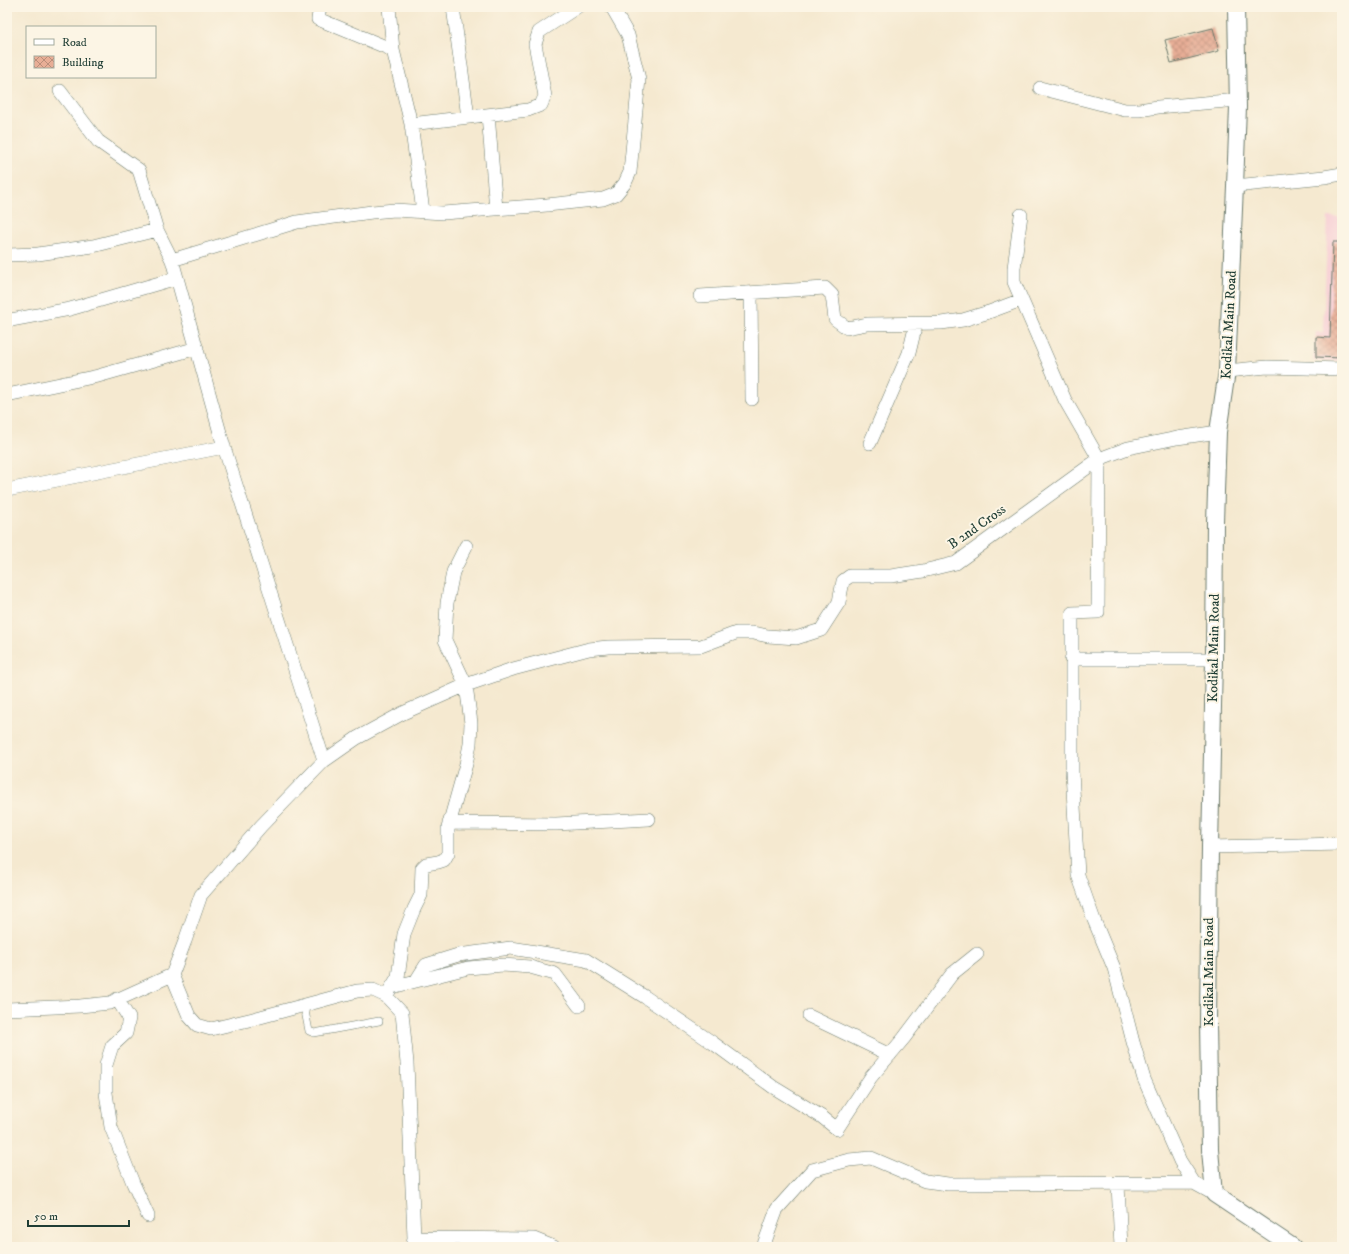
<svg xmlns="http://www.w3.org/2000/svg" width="1349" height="1254" font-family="'IM FELL DW Pica',serif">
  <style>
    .built { fill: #f7cfd5 }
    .building { fill: url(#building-cross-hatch) }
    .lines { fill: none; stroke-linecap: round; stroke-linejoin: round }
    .service-casing { stroke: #6a796b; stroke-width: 8 }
    .minor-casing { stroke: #6a796b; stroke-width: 14 }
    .tertiary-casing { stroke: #6a796b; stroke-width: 18 }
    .service { stroke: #fff; stroke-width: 7 }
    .minor { stroke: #fff; stroke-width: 13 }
    .tertiary { stroke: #fff; stroke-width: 16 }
    .labels { text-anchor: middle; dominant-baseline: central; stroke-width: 4; stroke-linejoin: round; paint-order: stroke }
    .street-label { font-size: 14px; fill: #1f3d34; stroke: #fcf5e5 }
  </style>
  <defs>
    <pattern id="building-cross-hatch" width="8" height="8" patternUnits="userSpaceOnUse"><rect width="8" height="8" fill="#e8ae96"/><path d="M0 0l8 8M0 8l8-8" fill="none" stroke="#bb8f7b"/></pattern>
  </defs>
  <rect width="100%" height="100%" fill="#fcf5e5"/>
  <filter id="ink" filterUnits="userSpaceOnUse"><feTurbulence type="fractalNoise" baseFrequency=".025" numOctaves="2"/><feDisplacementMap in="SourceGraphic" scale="8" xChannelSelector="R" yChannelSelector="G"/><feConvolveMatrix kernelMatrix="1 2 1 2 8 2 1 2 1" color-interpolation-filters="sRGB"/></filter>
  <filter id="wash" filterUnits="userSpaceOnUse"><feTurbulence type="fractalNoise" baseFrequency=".012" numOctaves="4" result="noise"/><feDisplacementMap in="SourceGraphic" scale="16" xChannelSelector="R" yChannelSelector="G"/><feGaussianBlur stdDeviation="0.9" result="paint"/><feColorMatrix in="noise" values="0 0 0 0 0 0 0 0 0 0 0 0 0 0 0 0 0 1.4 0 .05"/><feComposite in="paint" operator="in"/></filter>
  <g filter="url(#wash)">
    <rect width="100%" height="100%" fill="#f5e9d0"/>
    <path class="built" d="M1328,217l14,1v143h-29l3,-29h7z"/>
    <g id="blocks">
      <path class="building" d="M1213,28l6,23 -48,12 -6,-23z
        M1333,242h9v116l-26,-1v-20l14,1z"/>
    </g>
  </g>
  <g filter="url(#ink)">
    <use href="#blocks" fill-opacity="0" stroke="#6a796b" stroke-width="1"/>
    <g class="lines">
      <defs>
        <path id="service" d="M304,1006l5,25 5,2 65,-12"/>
        <path id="minor" d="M320,7l-2,12 75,31 18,74 12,87
          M389,7l4,43
          M453,7l15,110
          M1040,88l85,22h14l19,-3 80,-7
          M60,91l38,50 41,29 18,60 15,30 52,187 100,314
          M488,115l8,94
          M411,124l117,-14 13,-5 4,-9 -10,-52 4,-12 38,-25
          M1235,186l89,-9 18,-3
          M1021,215l-7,53v14l51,118 34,59 -1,153 -26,1v159l6,103 16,45 20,48 19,74 11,37 36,82 14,22
          M7,255l31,-1 55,-8 64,-16
          M172,260l125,-38 75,-10 23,-2 48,3 104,-8 56,-6 13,-5 9,-11 5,-11 9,-93 -11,-44 -15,-26 -2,-2
          M751,293l1,106
          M700,296l125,-8 7,7 3,24 12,9 20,-4 74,-1 22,-3 26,-8 32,-12
          M11,320l59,-11 107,-31
          M1227,371l40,-4 75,2
          M7,395l91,-19 99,-28
          M870,443l39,-90 7,-29
          M7,490l217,-43
          M1071,659h143
          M449,823l107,1 93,-5
          M1210,847l132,-3
          M416,981l10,-16 32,-10 53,-7 75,12 59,37 68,46 60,44 49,30 15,12 34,-52 33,-39 48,-64 25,-20
          M392,987l76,-19 35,-3 27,2 25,7 24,32
          M386,996l12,-19 6,-43 10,-25 7,-14 1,-27 4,-4 12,-2 6,-2 4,-7v-25l18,-64 4,-20 1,-21 -5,-38 -21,-45 2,-37 6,-31 13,-26
          M117,999l12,19 -3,15 -14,13 -6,19v28l5,34 22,56 15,33
          M7,1009l73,-3 30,-3 62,-28
          M809,1016l81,39
          M1118,1184l3,63
          M414,1238l120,1 20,8
          M412,1247l2,-9 -7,-175 -5,-50 -16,-17 -13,-6 -16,1 -104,28 -42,10 -14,-4 -8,-9 -17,-41 13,-34 16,-46 60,-69 63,-65 33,-23 46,-25 63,-28 47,-16 76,-20 19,-2 93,-1 35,-13h17l15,3 28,2 25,-8 18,-28 4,-21 7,-5h41l32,-5 33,-8 143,-104 29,-11 49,-10 41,-6
          M763,1247l14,-38 35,-39 37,-10 22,-2 54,23 23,3 246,-1 20,11"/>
        <path id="tertiary" d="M1236,7l2,100 -3,79 -8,185 -9,61 -3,90 -1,137 -4,188 -2,175 2,128 4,44 79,53"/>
      </defs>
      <use href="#service" class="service-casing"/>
      <use href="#minor" class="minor-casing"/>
      <use href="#tertiary" class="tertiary-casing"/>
      <use href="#service" class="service"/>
      <use href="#minor" class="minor"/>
      <use href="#tertiary" class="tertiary"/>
    </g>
  </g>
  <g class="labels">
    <g class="street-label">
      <text transform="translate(1229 325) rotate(-87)">Kodikal Main Road</text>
      <text transform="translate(977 527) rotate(-35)">B 2nd Cross</text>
      <text transform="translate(1214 648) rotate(-89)">Kodikal Main Road</text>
      <text transform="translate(1209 972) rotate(-90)">Kodikal Main Road</text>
    </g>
  </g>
  <rect width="1349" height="1254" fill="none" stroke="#fcf5e5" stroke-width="24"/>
  <rect x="26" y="26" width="130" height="52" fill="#fcf5e5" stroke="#a4ab9e"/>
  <rect x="34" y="39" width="20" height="6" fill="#ffffff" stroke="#a4ab9e"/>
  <text x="62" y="46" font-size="12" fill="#1f3d34">Road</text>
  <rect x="34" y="56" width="20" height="12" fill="url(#building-cross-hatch)" stroke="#a4ab9e"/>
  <text x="62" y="66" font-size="12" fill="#1f3d34">Building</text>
  <path d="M28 1220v6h101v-6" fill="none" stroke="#1f3d34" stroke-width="2"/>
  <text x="34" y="1220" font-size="12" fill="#1f3d34" stroke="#fcf5e5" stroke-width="3" paint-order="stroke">50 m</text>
</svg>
